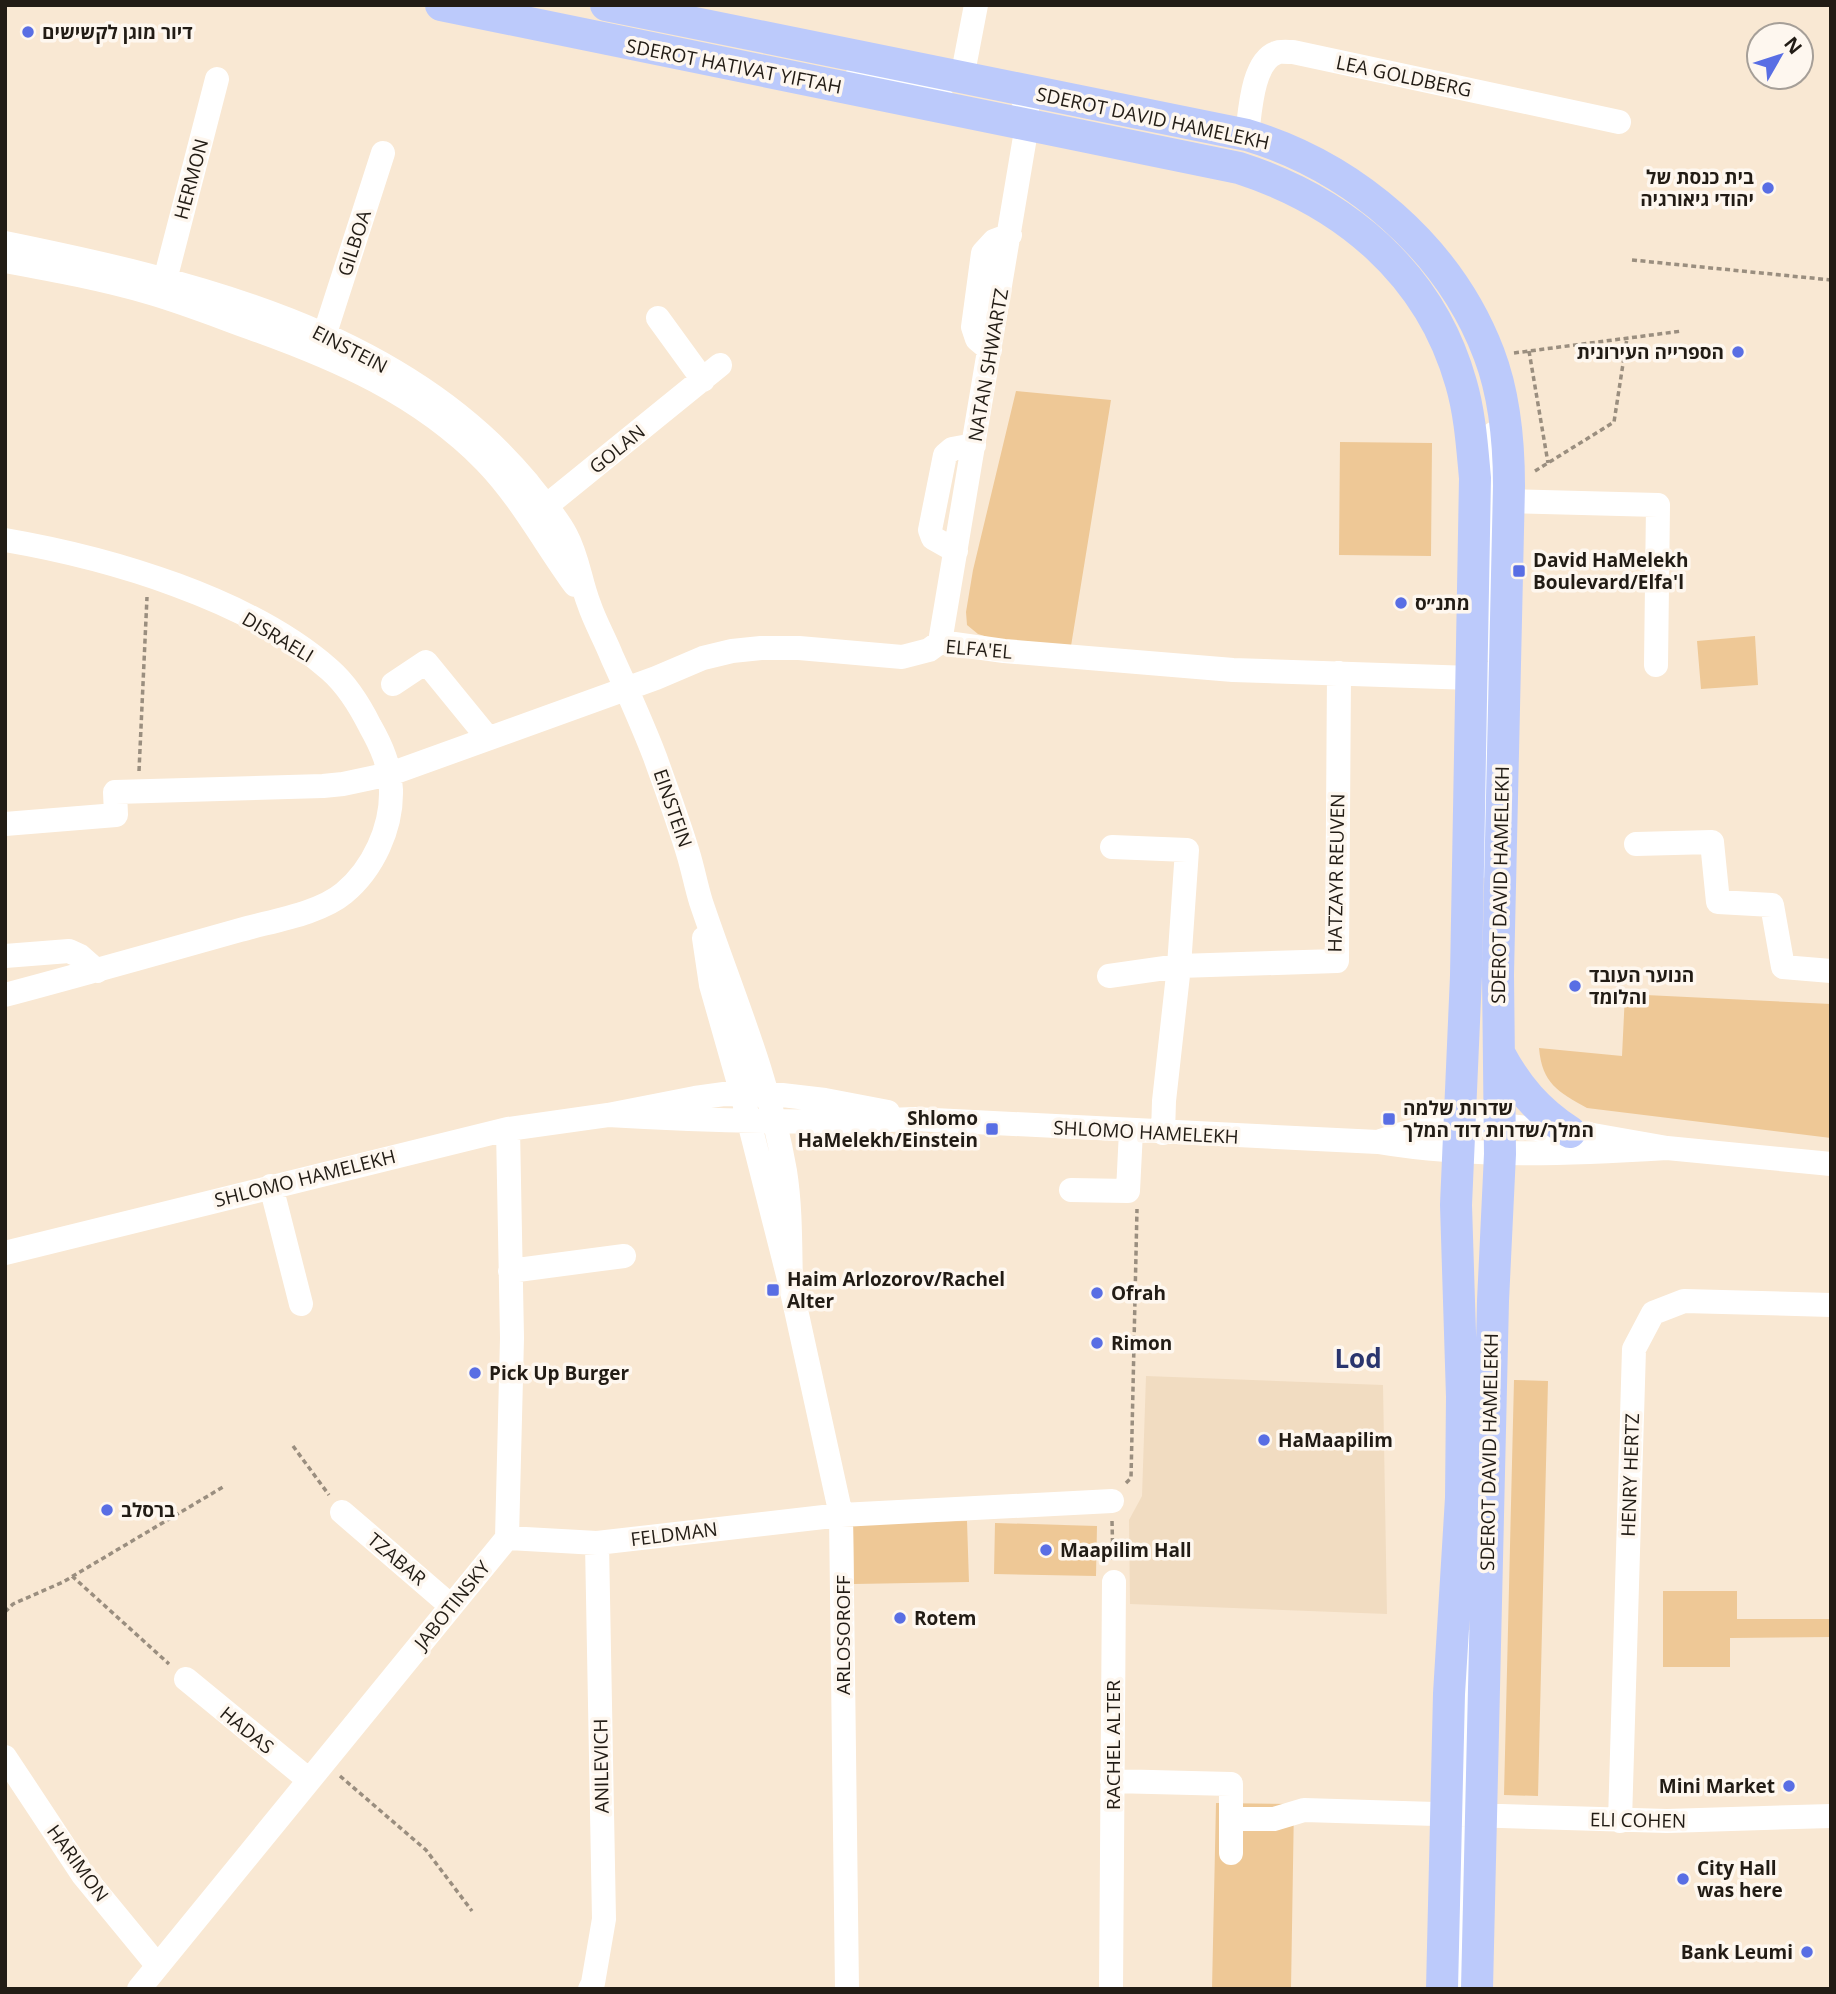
<svg xmlns="http://www.w3.org/2000/svg" width="1836" height="1994" font-family="'Open Sans','Noto Sans Hebrew',sans-serif">
  <style>
    .built { fill: #f1dcc1 }
    .green { fill: #eec896 }
    .lines { fill: none; stroke-linecap: round; stroke-linejoin: round }
    .path { stroke: #9a8e7f; stroke-width: 3.5; stroke-dasharray: 5 3.5; stroke-linecap: butt }
    .minor { stroke: #fff; stroke-width: 24 }
    .major { stroke: #bccafb; stroke-width: 32 }
    .poi-dot { fill: #596ee4; stroke: #fef7ef; stroke-width: 2.5 }
    .labels { text-anchor: middle; dominant-baseline: central; stroke-width: 7; stroke-linejoin: round; paint-order: stroke }
    .poi-label { font-size: 19px; font-weight: bold; fill: #221c15; stroke: #fef7ef; text-anchor: start }
    .street-label { font-size: 19px; fill: #221c15; stroke: #fef7ef }
    .district-label { font-size: 26px; font-weight: bold; fill: #2a356e; stroke: #fef7ef }
  </style>
  <rect width="100%" height="100%" fill="#f9e8d3"/>
  <path class="built" d="M1146,1376l237,9 4,229 -257,-10 -1,-84 13,-24z"/>
  <path class="green" d="M1016,391l95,9 -40,246 -80,-8 -13,-4 -11,-9 -1,-13 7,-42z
    M1340,442l92,1 -1,113 -92,-1z
    M1755,636l3,49 -57,4 -4,-48z
    M1625,994l206,10v134l-244,-30c-29,-16 -45,-25 -48,-60l83,8z
    M1514,1380l34,1 -10,415 -34,-1z
    M967,1521l2,61 -115,2 -1,-61z
    M995,1523l102,3 -1,50 -102,-2z
    M1663,1591h74v28h94v18l-101,1v29h-67z
    M1216,1803l78,1 -3,185h-79z"/>
  <g class="lines">
    <path class="path" d="M1632,260l199,20
      M1529,351l19,112
      M1514,353l168,-22
      M1535,471l79,-49 13,-84
      M139,771l8,-174
      M293,1446l36,49
      M1126,1483l5,-5 6,-269
      M1112,1521l1,41
      M72,1576l97,88
      M5,1612l8,-8 50,-22 160,-95
      M340,1776l86,74 46,61"/>
    <path class="minor" d="M858,74l54,11 31,15
      M962,78l14,-73
      M1247,135c3,-22 5,-73 29,-82 4,-2 12,-1 17,-1l326,70
      M5,243c186,38 397,87 523,240 13,17 28,33 38,52 12,22 14,46 23,69 6,18 16,35 23,53 15,33 30,66 43,100 11,31 23,63 33,96 5,16 8,33 13,49 30,89 68,176 84,269 6,38 5,77 6,116
      M5,261c49,9 98,18 146,32 34,10 67,23 100,35 87,31 168,66 234,133 36,37 60,83 90,124
      M165,280l52,-201
      M658,318l45,62
      M325,333l58,-180
      M990,350l-13,-11 -4,-12 10,-74 11,-12 16,-6
      M1509,501l149,4 -2,160
      M535,515l185,-150
      M5,540c105,18 245,59 325,130 17,15 30,36 40,56 12,21 20,40 21,64 1,38 -18,79 -47,103 -25,21 -73,28 -104,37 -78,22 -156,44 -235,65
      M956,551l-23,-13 -3,-8 15,-75 7,-6 22,-4
      M940,642l87,-517v-17l-9,-19
      M393,684l33,-22 62,76
      M1476,684l7,16 4,23 -2,101 -3,42
      M5,824l111,-9 -1,-23 208,-6 20,-2 47,-10 266,-96 47,-20 29,-7 29,-3h38l103,9 27,-7 11,-8 64,9 229,19 239,8 16,-3 17,-9 -10,-16 -6,-19 4,-197
      M1636,844l76,-2 6,60 54,3 11,62 48,4
      M704,938l7,47 31,109 49,193 50,228 6,474
      M5,956l64,-5 11,5 17,15
      M1109,976l70,-10 8,-116 -75,-3
      M608,1115c102,6 204,9 306,4l464,23c96,16 192,12 289,6
      M1163,1133l1,-32 15,-135 158,-5 2,-288
      M1381,1141l21,-7 43,-10 55,1 93,10 74,13 164,16
      M271,1186l30,118
      M1071,1190l57,1 3,-60
      M5,1253l503,-124 100,-14 87,-17 29,-4 58,1 43,5 63,12
      M510,1271l114,-15
      M342,1512l109,94
      M507,1538l90,5 244,-28 271,-14
      M1470,1642l-5,130 3,19 11,22
      M186,1679l123,101
      M5,1757l78,118 74,90
      M1112,1781l119,3v69
      M1447,1818l9,16 6,21 -2,134
      M1231,1819h43l30,-9 363,11 164,-5
      M1620,1821l14,-472 19,-36 31,-12 147,4
      M139,1989l368,-451 5,-200 -4,-209
      M590,1989l3,-6 11,-64 -7,-376
      M1111,1989l3,-407"/>
    <path class="major" d="M441,5l798,163c105,34 191,105 222,215 9,31 11,63 14,95l-9,498 -10,229 6,192 -1,101 -12,196 -7,295
      M606,5l641,130c106,32 202,113 242,219 16,42 20,87 20,132l-11,489 2,179 -7,147 -16,688
      M1499,1053c18,34 39,58 71,79"/>
  </g>
  <g class="poi-dot">
    <circle cx="28" cy="32" r="7"/>
    <circle cx="1768" cy="188" r="7"/>
    <circle cx="1738" cy="352" r="7"/>
    <rect x="1512" y="564" width="14" height="14" rx="3.5"/>
    <circle cx="1401" cy="603" r="7"/>
    <circle cx="1575" cy="986" r="7"/>
    <rect x="1382" y="1112" width="14" height="14" rx="3.5"/>
    <rect x="985" y="1122" width="14" height="14" rx="3.5"/>
    <rect x="766" y="1283" width="14" height="14" rx="3.5"/>
    <circle cx="1097" cy="1293" r="7"/>
    <circle cx="1097" cy="1343" r="7"/>
    <circle cx="475" cy="1373" r="7"/>
    <circle cx="1264" cy="1440" r="7"/>
    <circle cx="107" cy="1510" r="7"/>
    <circle cx="1046" cy="1550" r="7"/>
    <circle cx="900" cy="1618" r="7"/>
    <circle cx="1789" cy="1786" r="7"/>
    <circle cx="1683" cy="1879" r="7"/>
    <circle cx="1807" cy="1952" r="7"/>
  </g>
  <g class="labels">
    <g class="poi-label">
      <text x="42" y="32">דיור מוגן לקשישים</text>
      <text x="1754" y="177" text-anchor="end">בית כנסת של<tspan x="1754" dy="22">יהודי גיאורגיה</tspan></text>
      <text x="1724" y="352" text-anchor="end">הספרייה העירונית</text>
      <text x="1533" y="560">David HaMelekh<tspan x="1533" dy="22">Boulevard/Elfa'l</tspan></text>
      <text x="1415" y="603">מתנ״ס</text>
      <text x="1589" y="975">הנוער העובד<tspan x="1589" dy="22">והלומד</tspan></text>
      <text x="1403" y="1108">שדרות שלמה<tspan x="1403" dy="22">המלך/שדרות דוד המלך</tspan></text>
      <text x="978" y="1118" text-anchor="end">Shlomo<tspan x="978" dy="22">HaMelekh/Einstein</tspan></text>
      <text x="787" y="1279">Haim Arlozorov/Rachel<tspan x="787" dy="22">Alter</tspan></text>
      <text x="1111" y="1293">Ofrah</text>
      <text x="1111" y="1343">Rimon</text>
      <text x="489" y="1373">Pick Up Burger</text>
      <text x="1278" y="1440">HaMaapilim</text>
      <text x="121" y="1510">ברסלב</text>
      <text x="1060" y="1550">Maapilim Hall</text>
      <text x="914" y="1618">Rotem</text>
      <text x="1775" y="1786" text-anchor="end">Mini Market</text>
      <text x="1697" y="1868">City Hall<tspan x="1697" dy="22">was here</tspan></text>
      <text x="1793" y="1952" text-anchor="end">Bank Leumi</text>
    </g>
    <g class="street-label">
      <text transform="translate(734 66) rotate(11)">SDEROT HATIVAT YIFTAH</text>
      <text transform="translate(1404 76) rotate(12)">LEA GOLDBERG</text>
      <text transform="translate(1153 118) rotate(12)">SDEROT DAVID HAMELEKH</text>
      <text transform="translate(191 179) rotate(-75)">HERMON</text>
      <text transform="translate(354 243) rotate(-72)">GILBOA</text>
      <text transform="translate(350 349) rotate(27)">EINSTEIN</text>
      <text transform="translate(988 365) rotate(-80)">NATAN SHWARTZ</text>
      <text transform="translate(617 449) rotate(-39)">GOLAN</text>
      <text transform="translate(278 637) rotate(31)">DISRAELI</text>
      <text transform="translate(979 649) rotate(5)">ELFA'EL</text>
      <text transform="translate(673 808) rotate(71)">EINSTEIN</text>
      <text transform="translate(1336 873) rotate(-89)">HATZAYR REUVEN</text>
      <text transform="translate(1500 885) rotate(-89)">SDEROT DAVID HAMELEKH</text>
      <text transform="translate(1146 1132) rotate(3)">SHLOMO HAMELEKH</text>
      <text transform="translate(305 1178) rotate(-14)">SHLOMO HAMELEKH</text>
      <text transform="translate(1489 1452) rotate(-89)">SDEROT DAVID HAMELEKH</text>
      <text transform="translate(1630 1475) rotate(-88)">HENRY HERTZ</text>
      <text transform="translate(674 1534) rotate(-7)">FELDMAN</text>
      <text transform="translate(397 1559) rotate(40)">TZABAR</text>
      <text transform="translate(452 1605) rotate(-51)">JABOTINSKY</text>
      <text transform="translate(843 1635) rotate(-90)">ARLOSOROFF</text>
      <text transform="translate(247 1730) rotate(39)">HADAS</text>
      <text transform="translate(1113 1745) rotate(-90)">RACHEL ALTER</text>
      <text transform="translate(601 1766) rotate(-91)">ANILEVICH</text>
      <text transform="translate(1638 1820) rotate(1)">ELI COHEN</text>
      <text transform="translate(78 1863) rotate(54)">HARIMON</text>
    </g>
    <g class="district-label">
      <text x="1358" y="1358">Lod</text>
    </g>
  </g>
  <rect width="1836" height="1994" fill="none" stroke="#221c15" stroke-width="14"/>
  <g transform="translate(1780 56) rotate(51)"><circle r="33" fill="#fef7ef" stroke="#a69f98" stroke-width="2"/>
  <path d="M0-5L12 26L0 18L-12 26Z" fill="#596ee4"/>
  <text y="-10" font-size="19" font-weight="bold" text-anchor="middle" fill="#221c15">N</text>
  </g>
</svg>
